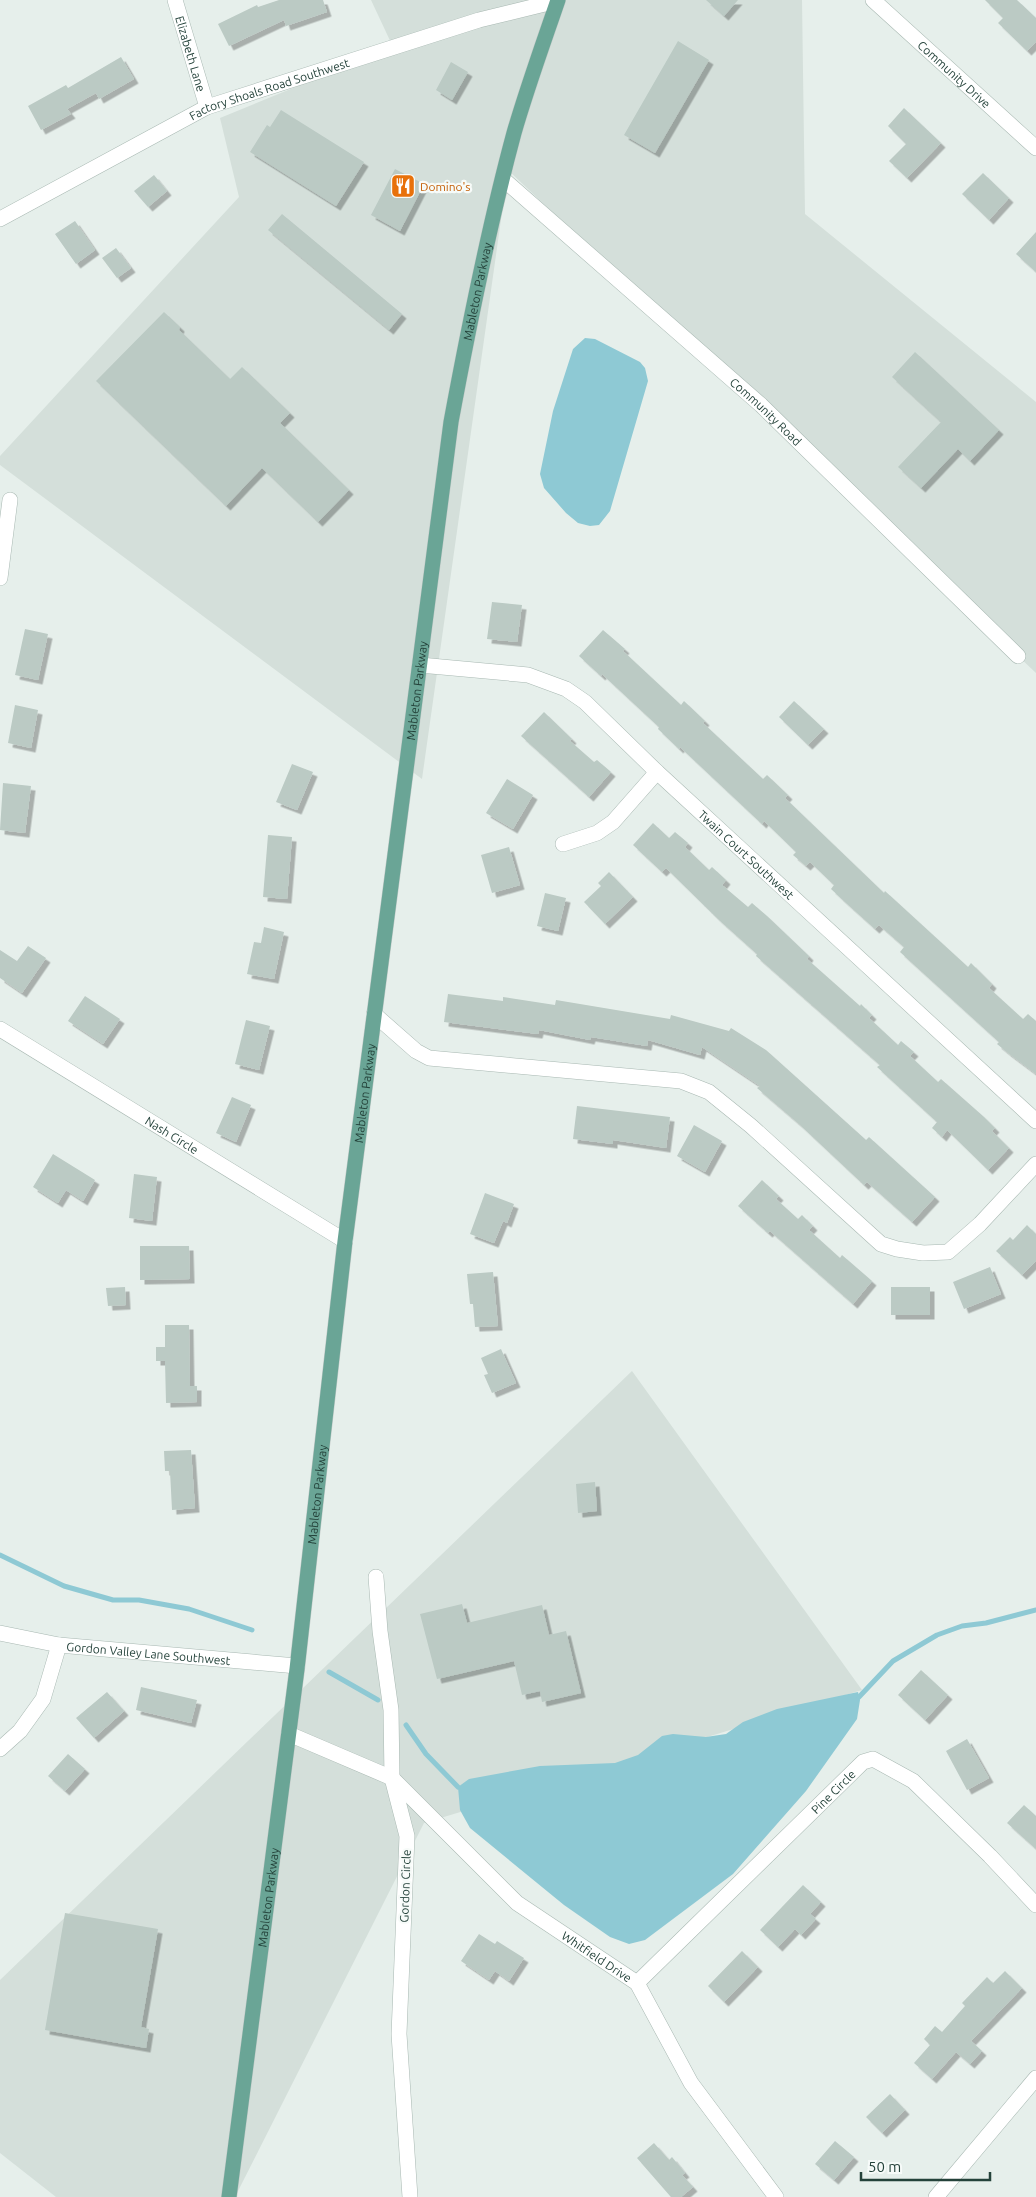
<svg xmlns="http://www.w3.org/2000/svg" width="1036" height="2197" font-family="Ubuntu,sans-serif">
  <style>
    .built { fill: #d4dfda }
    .water { fill: #8ec9d4 }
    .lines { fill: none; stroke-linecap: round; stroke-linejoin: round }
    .stream { stroke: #8ec9d4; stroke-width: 5 }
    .building { fill: #bbcac4; filter: url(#shadow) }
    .minor-casing { stroke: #a8b8b2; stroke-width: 16 }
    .major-casing { stroke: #c2cac8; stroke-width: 16 }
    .minor { stroke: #fff; stroke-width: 15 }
    .major { stroke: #6aa596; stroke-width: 15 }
    .labels { text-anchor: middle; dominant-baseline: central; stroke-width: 4.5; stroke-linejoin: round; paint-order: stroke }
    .street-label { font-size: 12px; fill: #24423a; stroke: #f7fbf9 }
    .food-label { font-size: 12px; fill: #c56008; stroke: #f7fbf9; text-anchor: start }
  </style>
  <defs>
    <filter id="shadow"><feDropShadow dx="4.5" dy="4.5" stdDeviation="0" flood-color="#0004"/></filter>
  </defs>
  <rect width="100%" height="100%" fill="#e6efeb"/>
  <path class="built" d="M371,0h431l3,214 231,188v271l-528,-503 -86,609 -422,-314v-9l239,-259 -19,-79 173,-71z
    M632,1371l230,319 -438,133 -189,374h-179l-56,-44v-173z"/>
  <path class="water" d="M585,338l10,1 45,23 5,6 3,13 -38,130 -11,14 -9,1 -12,-3 -12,-10 -22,-25 -4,-14 13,-63 20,-62z
    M858,1692l2,8 -3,19 -51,72 -73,83 -88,66 -16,4 -19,-7 -46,-32 -94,-77 -10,-18 -2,-23 11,-8 71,-13 75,-3 23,-8 24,-19 11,-2 33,3 20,-3 17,-12 34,-13z"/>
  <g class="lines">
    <path class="stream" d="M0,1555l64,31 49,14h26l50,9 63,21
      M329,1672l49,28
      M859,1697l34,-36 44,-26 25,-9 24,-3 50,-13
      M406,1725l20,29 32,33"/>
  </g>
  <path class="building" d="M279,0h44l4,12 -41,14 -2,-6 -55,26 -11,-22 39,-19 1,2z
    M706,0h32l-14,16z
    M985,0h32l19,18v24l-9,9 -29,-28 5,-5z
    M678,41l31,19 -54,93 -31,-18z
    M121,57l13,22 -35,20 -3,-6 -29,16 4,5 -30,16 -13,-24 38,-21 2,3z
    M451,62l17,10 -16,28 -16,-10z
    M904,108l37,35 -34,35 -18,-17 17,-17 -18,-18z
    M281,110l83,52 -28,44 -86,-54 17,-27 3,2z
    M395,169l29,15 -24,47 -29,-16z
    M983,173l26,25 -20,22 -27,-26z
    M154,175l13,16 -19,16 -14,-16z
    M282,214l120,100 -13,16 -121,-100z
    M75,221l20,29 -19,14 -21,-30z
    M1036,232v40l-20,-18z
    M116,248l15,20 -14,10 -15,-20z
    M164,312l16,15 -1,3 51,49 12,-12 48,46 -10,10 69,67 -31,32 -56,-54 -36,38 -130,-125z
    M915,352l84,78 -29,31 -12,-12 -37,39 -23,-21 43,-45 -49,-45z
    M492,602l30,3 -5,37 -30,-3z
    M25,629l23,5 -10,46 -23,-5z
    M603,630l22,19 -2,2 58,54 3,-4 21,20 -2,2 60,56 4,-4 21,20 -3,3 99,95 1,-2 83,76 3,-4 21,21 -3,4 34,31 5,-5 8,7v53l-28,-21 -11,-9 2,-2 -99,-90 4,-5 -25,-22 -4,4 -30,-27 -14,-13 3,-4 -24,-23 -4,4 -13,-11 3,-3 -32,-31 -2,3 -82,-77 -1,2 -21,-20 1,-2 -57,-53 -1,2 -22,-20z
    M794,701l30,28 -16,16 -29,-28z
    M15,705l23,5 -7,38 -23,-5z
    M544,712l28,27 -2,2 24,21 3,-2 14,12 -22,25 -68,-61z
    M292,764l21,8 -16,38 -21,-8z
    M507,779l26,16 -20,34 -27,-16z
    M3,783l28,3 -6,47 -25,-3z
    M653,823l16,15 6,-6 13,11 -3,4 24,23 3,-3 14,13 -4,5 26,22 4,-4 15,13 42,40 -2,3 53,47 1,-2 11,11 -3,3 29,27 3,-4 13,11 -4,4 28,26 3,-3 43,38 11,11 -3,3 17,17 -21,22 -41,-40 -5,7 -10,-9 5,-6 -60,-55 3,-2 -124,-109 1,-2 -39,-35 -52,-51 -4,4 -29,-27z
    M268,835l24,2 -5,62 -24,-2z
    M509,847l11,38 -28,8 -11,-38z
    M609,872l24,25 -28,27 -21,-22 17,-16 -3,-3z
    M545,893l21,5 -8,33 -21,-5z
    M264,927l20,5 -10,47 -27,-5 7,-32 7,1z
    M28,946l18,12 -24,35 -22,-15v-28l17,11z
    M448,994l55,7v-4l52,8 1,-5 114,19 1,-4 58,16 2,-3 35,22 100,90 3,-3 66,60 -23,25 -45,-40 -3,3 -65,-61 -42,-36 3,-2 -58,-39 -2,8 -52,-15 -1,6 -56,-9 -1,3 -51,-10 -1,4 -94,-12z
    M85,996l35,23 -17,25 -35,-23z
    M246,1020l24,6 -11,44 -24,-6z
    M232,1097l19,8 -15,37 -20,-9z
    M577,1106l93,11 -4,31 -53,-8v4l-40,-5z
    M694,1125l28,16 -17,31 -28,-16z
    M53,1154l42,26 -12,21 -17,-11 -8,13 -25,-16z
    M134,1174l23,3 -5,44 -23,-3z
    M762,1180l17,16 -3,3 22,20 4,-4 11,11 -4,4 31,28 2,-3 30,26 -19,23 -83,-73 -2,2 -30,-27z
    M485,1193l29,11 -7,19 -4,-2 -9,22 -24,-9z
    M1027,1225l9,9v27l-14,14 -26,-24 14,-14 3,3z
    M140,1246h49l1,33 -50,1z
    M990,1267l11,27 -37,15 -11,-27z
    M493,1272l5,54 -23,1 -2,-23h-3l-3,-30z
    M125,1287l1,18 -18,1 -2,-18z
    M891,1287h39v28h-39z
    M165,1325h24l1,61h7v16l-31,1 -1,-42h-9v-14h9z
    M501,1349l15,34 -24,10 -8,-18 4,-1 -7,-16z
    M191,1450l4,58 -23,2 -2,-39h-5l-1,-20z
    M595,1482l2,29 -19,2 -2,-29z
    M462,1604l5,19 75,-18 7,30 17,-4 15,62 -39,9 -2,-11 -18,4 -8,-34 -77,18 -17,-65z
    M921,1670l27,25 -23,25 -27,-25z
    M141,1687l56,13 -6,23 -55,-13z
    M107,1692l17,19 -30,27 -18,-20z
    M967,1739l22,39 -22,12 -21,-39z
    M68,1754l17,15 -20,22 -17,-15z
    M1024,1805l12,11v33l-29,-26z
    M803,1885l18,17 -11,12 6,5 -15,16 -6,-6 -17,18 -18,-17z
    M65,1913l93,16 -17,98 8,2 -3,19 -101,-18z
    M479,1934l16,10 2,-3 27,17 -15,23 -14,-10 -6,9 -28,-19z
    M742,1951l16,16 -34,35 -16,-16z
    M1005,1971l17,17 -51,53 11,10 -12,13 -14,-12 -24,27 -18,-16 16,-18 -6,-6 11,-13 7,6 23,-26 -3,-3 25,-26 6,6z
    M890,2094l15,16 -23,23 -16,-16z
    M835,2141l19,16 -20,23 -19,-16z
    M654,2143l15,17 3,-3 13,16 -3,2 11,12 -12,10h-10l-34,-39z"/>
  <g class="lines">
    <defs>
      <g id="minor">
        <path id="s1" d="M175,0l32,107"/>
        <path id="s2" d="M873,0l163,148"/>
        <path id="s3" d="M503,179l258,226 257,251"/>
        <path id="s4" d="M0,219l207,-112 272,-87 78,-19"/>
        <path d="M0,578l10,-78"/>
        <path id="s5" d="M420,665l108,10 38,14 19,13 72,70 379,349"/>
        <path d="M563,844l34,-11 16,-11 44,-50"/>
        <path d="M374,1014l42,37 13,7 252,23 28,11 42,34 130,118 16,5 26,4 25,-1 32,-28 56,-60"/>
        <path id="s6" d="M0,1029l345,212"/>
        <path d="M376,1577l4,54 11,79 1,68 15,58 -8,198 11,163"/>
        <path id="s7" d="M0,1633l59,12 238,21"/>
        <path id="s8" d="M289,1734l103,44 125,125 120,80 54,100 85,114"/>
        <path d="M0,1749l20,-18 23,-32 16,-54"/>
        <path id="s9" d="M637,1983l226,-221 10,-3 40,22 77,75 46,49"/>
        <path d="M936,2197l100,-119"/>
      </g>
      <g id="major">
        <path id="s10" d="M229,2197l68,-528 48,-428 106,-819c18,-97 37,-193 63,-289 13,-45 29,-89 44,-133"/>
      </g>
    </defs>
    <use href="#minor" class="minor-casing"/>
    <use href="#major" class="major-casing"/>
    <use href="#minor" class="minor"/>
    <use href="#major" class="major"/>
  </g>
  <defs>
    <symbol id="restaurant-square" viewBox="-11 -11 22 22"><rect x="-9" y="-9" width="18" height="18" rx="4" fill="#e8710a" stroke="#f7fbf9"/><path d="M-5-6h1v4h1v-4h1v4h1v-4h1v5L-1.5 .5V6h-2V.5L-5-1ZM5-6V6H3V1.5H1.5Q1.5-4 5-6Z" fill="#fff"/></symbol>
  </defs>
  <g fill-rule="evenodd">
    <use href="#restaurant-square" x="389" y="172" width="28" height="28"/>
  </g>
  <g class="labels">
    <g class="street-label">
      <text stroke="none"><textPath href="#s1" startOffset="56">Elizabeth Lane</textPath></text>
      <text stroke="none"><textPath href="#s2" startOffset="110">Community Drive</textPath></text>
      <text stroke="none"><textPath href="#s4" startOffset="300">Factory Shoals Road Southwest</textPath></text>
      <text stroke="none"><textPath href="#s10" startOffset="1922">Mableton Parkway</textPath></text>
      <text stroke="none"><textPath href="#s3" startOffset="351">Community Road</textPath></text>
      <text stroke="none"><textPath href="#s10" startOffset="1518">Mableton Parkway</textPath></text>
      <text stroke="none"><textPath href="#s5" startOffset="394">Twain Court Southwest</textPath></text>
      <text stroke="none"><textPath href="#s10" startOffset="1112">Mableton Parkway</textPath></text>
      <text stroke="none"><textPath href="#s6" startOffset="202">Nash Circle</textPath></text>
      <text stroke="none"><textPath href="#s10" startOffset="708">Mableton Parkway</textPath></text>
      <text stroke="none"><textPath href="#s7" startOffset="150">Gordon Valley Lane Southwest</textPath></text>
      <text stroke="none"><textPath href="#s9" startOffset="274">Pine Circle</textPath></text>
      <text transform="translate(405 1886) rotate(-88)">Gordon Circle</text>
      <text stroke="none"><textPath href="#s10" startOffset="302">Mableton Parkway</textPath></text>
      <text stroke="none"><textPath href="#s8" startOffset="385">Whitfield Drive</textPath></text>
    </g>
    <g class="food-label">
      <text x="420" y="186">Domino's</text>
    </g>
  </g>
  <path d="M861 2172v8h129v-8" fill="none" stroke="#24423a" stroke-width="2.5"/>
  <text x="868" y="2172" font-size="15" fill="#24423a" stroke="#f7fbf9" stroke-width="4" paint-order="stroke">50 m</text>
</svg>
